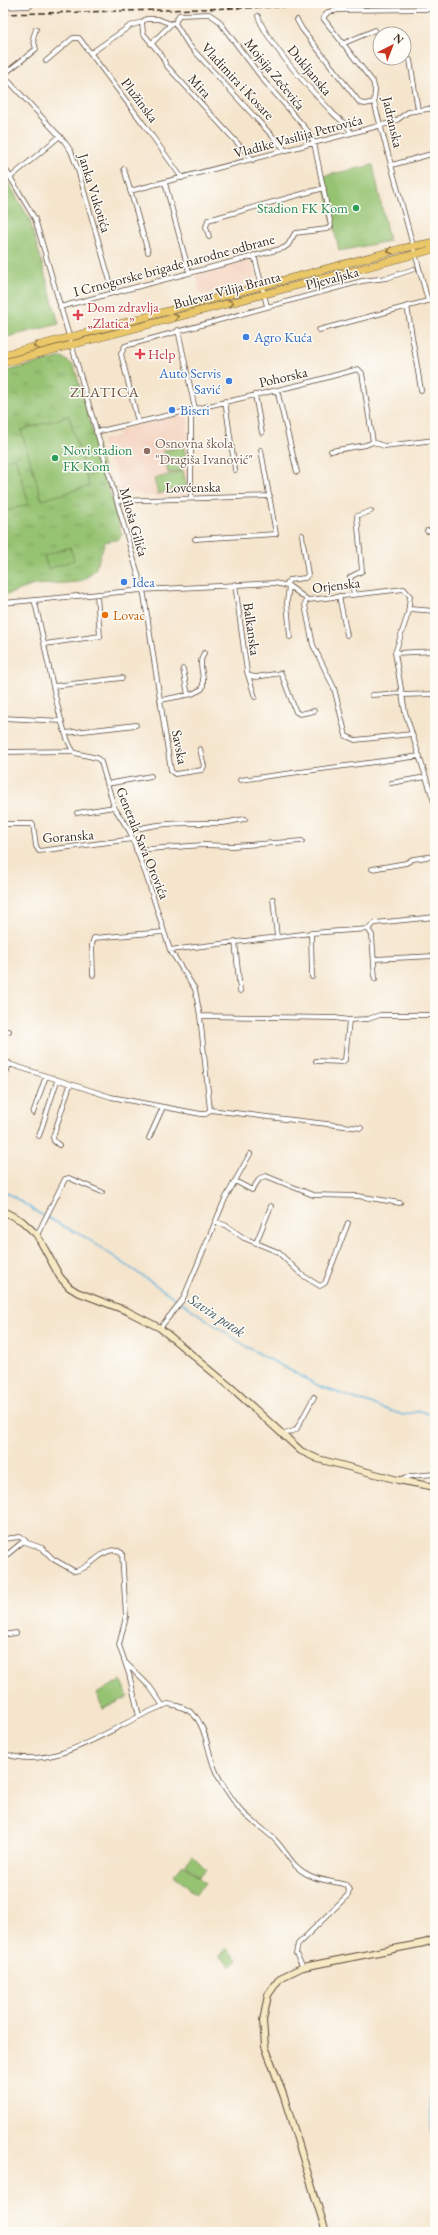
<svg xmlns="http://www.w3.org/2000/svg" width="438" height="2235" font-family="'EB Garamond',serif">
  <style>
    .built { fill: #f4d3c0 }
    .grass { fill: url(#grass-tufts); stroke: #687648 }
    .park { fill: #96c372; stroke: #687648 }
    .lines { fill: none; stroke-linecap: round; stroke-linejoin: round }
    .stream { stroke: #5eb0da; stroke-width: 1.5 }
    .street-casing { stroke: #574638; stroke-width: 5.5 }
    .secondary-casing { stroke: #574638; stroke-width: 8 }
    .primary-casing { stroke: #574638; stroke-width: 8 }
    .street { stroke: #fff; stroke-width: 4 }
    .secondary { stroke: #f7e9c3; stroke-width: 6 }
    .primary { stroke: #eac769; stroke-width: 7 }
    .rail { stroke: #3b2a1e; stroke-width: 1.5; stroke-dasharray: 6 3; stroke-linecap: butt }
    .oneway { stroke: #8a7140 }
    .leisure-dot { fill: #2e9e5b; stroke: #fdfcf7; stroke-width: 1.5 }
    .health-dot { fill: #e0444e; stroke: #fdfcf7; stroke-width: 1.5 }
    .shop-dot { fill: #3f7fe0; stroke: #fdfcf7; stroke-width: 1.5 }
    .education-dot { fill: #8d6e63; stroke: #fdfcf7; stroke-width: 1.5 }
    .food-dot { fill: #e8710a; stroke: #fdfcf7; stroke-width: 1.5 }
    .labels { text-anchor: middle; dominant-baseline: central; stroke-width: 3; stroke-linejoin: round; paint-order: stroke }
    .street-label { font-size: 14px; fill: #3b2a1e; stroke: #fdfcf7 }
    .leisure-label { font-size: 14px; fill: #27864d; stroke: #fdfcf7; text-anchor: end }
    .health-label { font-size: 14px; fill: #be3a42; stroke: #fdfcf7; text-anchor: start }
    .shop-label { font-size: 14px; fill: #366cbe; stroke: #fdfcf7; text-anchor: start }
    .education-label { font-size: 14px; fill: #785e54; stroke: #fdfcf7; text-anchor: start }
    .food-label { font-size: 14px; fill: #c56008; stroke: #fdfcf7; text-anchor: start }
    .neighbourhood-label { font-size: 15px; letter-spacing: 1px; fill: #725441; stroke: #fdfcf7 }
    .water-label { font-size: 15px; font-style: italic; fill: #475960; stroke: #fdfcf7 }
  </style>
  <defs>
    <pattern id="grass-tufts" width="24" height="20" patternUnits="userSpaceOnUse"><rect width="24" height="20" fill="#96c372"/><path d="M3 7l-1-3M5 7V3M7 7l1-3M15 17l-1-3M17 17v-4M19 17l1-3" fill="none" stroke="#7c9f5d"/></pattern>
  </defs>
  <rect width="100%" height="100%" fill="#fdfcf7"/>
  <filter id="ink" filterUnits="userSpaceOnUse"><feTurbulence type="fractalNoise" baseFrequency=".025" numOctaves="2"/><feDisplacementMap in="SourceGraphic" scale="8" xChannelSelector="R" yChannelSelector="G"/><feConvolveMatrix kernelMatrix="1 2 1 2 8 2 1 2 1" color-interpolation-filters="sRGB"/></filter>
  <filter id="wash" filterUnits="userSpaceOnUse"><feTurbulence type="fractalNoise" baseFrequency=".012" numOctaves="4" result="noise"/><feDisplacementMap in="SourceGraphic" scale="16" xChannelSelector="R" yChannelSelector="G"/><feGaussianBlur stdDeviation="0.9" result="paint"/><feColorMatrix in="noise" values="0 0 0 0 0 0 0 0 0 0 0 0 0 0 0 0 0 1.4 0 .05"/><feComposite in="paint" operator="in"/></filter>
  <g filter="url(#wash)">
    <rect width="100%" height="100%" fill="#f5e5cd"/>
    <path class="built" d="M246,259l6,3 3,13 -1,5 -53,16 -6,-23z
      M183,414l5,4 -1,76 -3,2h-31l-1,-1 -8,2 -4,-4h-10l-4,4 -6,-1 -3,-5 3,-4 -7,-23 -4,-1 -7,-23 17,-4 -2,-6z"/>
    <path class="grass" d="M62,357l12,9 48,169 -3,4 -14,3 -10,28 -10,9 -7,3 -44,3 -31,11v-224z"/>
    <path class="park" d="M373,165l16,76 -50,10 -16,-75z
      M3,174l26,44 30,106 -56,14z
      M69,416l20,70 -47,14 -21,-70z
      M183,446l3,11 -20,5 -3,-11z
      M15,457l14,47 -26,8v-51z
      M181,461l2,9 -15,3 -2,-9z
      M183,471l4,15 -29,8 -4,-15z
      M70,547l4,13 -26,9 -4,-13z
      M121,1681l7,16 -25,12 -7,-16z
      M193,1856l13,13 -7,8 -14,-13z
      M183,1864l22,19 -10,11 -21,-19z
      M226,1948l12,12 -7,7 -12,-11z"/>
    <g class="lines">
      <path class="stream" d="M3,1190l37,24 45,23 162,110 74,40 82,28 17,-4 15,5
        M435,2070c-6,21 -6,56 0,77"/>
    </g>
  </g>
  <g filter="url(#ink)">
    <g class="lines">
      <defs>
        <path id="street" d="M3,7l27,-1
          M258,16c9,27 52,73 73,95 7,9 15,10 20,22
          M297,20l5,9 58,74 5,1 9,-2
          M142,22l1,11 19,23 4,9 87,95
          M151,44l21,-21
          M342,44l33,-14
          M91,53l39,-27 12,-4 4,-3h12l13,5
          M410,60l8,50
          M46,61l27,-23h6l66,88 37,52
          M3,75l61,66 7,10 7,19 35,122
          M3,75l33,-26 -3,-11 3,-9
          M3,165l32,54 3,10 106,366 27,176 4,3 27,-4 2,-4 -4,-17
          M392,165l43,-12
          M124,169l24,83
          M11,177l49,-41
          M165,183l24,89
          M130,191l256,-67 11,-4 11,-8 27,-4
          M209,237l-3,-10 2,-7 116,-32
          M254,255l13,51
          M428,301l-54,-199 1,-12 -2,-8 -50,-64 5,-6 11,-2 96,-1
          M407,306l14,84
          M60,307l224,-59 4,-3 7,-12 32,-4 4,-3 -17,-83 -6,-12 -43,-49 -47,-62 -9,-6 -30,1 -4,8 13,21 98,107
          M178,330l17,79
          M319,330l116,-31
          M277,390l20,82
          M255,395l7,38
          M225,401l10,69
          M191,410v88
          M138,422l-17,-68 4,-8 237,-65 25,-3 27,-9
          M96,432l207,-48 55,-15 4,4 11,69
          M373,442l11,4 51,-6
          M331,451l35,-6 7,-3
          M117,501l153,-5
          M427,531l8,-1
          M195,539l81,-5 -15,-84
          M235,584l12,88 8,25
          M286,585l3,-5 16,-2 3,-3 -6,-40
          M289,586l-2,16 3,35
          M354,594l-4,-17 12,-6 -5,-55 14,-5
          M97,595l3,42
          M339,596l8,39
          M34,600c9,28 25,138 41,153l22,5 4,4 13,45 16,25 16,43 24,75 25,39 5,27 10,94
          M306,600l-1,5 8,40 21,43 12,48 9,4 57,-6
          M3,603l139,-13 132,-7 15,3 19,14 96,-11 6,7 -2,18 -13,39 10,59 30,93
          M410,609l25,2
          M45,644l55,-8
          M395,653l40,-2
          M183,669l5,26
          M250,676l6,1 25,-4 15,39 4,2 14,-3
          M54,686l68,-8
          M372,695l30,-2
          M402,695l33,-1
          M161,700l31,-6 10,-5c5,-11 -6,-24 2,-36
          M3,718l59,3
          M66,733l70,-8
          M3,752l70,-1
          M240,780l180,-24
          M391,783l35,-6
          M107,784l44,-8
          M435,807v12
          M77,813l37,-6
          M3,824h30l3,22 3,5 94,-12
          M130,832c21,-10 62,-9 85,-9 10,1 20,-3 30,-4
          M136,850l67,-5 29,1 70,-5
          M372,869l34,-6 7,-4 22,-3
          M273,899l4,38
          M368,929l7,-6 60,-6
          M311,933l1,44
          M235,941l5,50
          M170,950l141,-17 57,-4 4,6 3,44
          M374,959l61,-3
          M93,975l-1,-31 2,-6 69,-6
          M200,1016l135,2 14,2 19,-1 12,-4h55
          M3,1031h6
          M316,1061l26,1 3,-2 4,-40
          M3,1062l108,35 90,17h5l4,-4
          M3,1086l6,-23
          M210,1110l151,18
          M33,1113l13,-37
          M39,1136l18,-55
          M149,1138l14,-31
          M59,1145l-5,-4 -1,-4 17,-52
          M235,1181l17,9 8,-12 6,-2 47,19 45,1 42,7
          M216,1222l9,3 19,13 34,14 24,23 18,11 5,-3 23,-60
          M37,1235l28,-56 4,-1 33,14
          M256,1243l15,-37
          M160,1328l23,-29 42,-100 25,-45
          M282,1435l14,-5 18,-33
          M398,1480l13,-4 24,-2
          M3,1539l17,-2 5,3 -22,18
          M25,1542l17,6 11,11 21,12c16,0 32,-30 48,-18l4,64 -7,28 10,29 10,42
          M3,1635l13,-2
          M126,1663l24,24 13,19
          M3,1753c54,22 114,-32 165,-49 37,5 35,29 44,57 4,15 17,34 27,47 11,14 27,21 38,34 12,13 15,26 34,34 10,5 23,5 35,9l3,5 -1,5 -50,49 -2,10 7,13"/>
        <path id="secondary" d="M3,1211l19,10 15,14 23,42 9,10 8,5 50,19 33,17 73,61 68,62 17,8 80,21 37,7
          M326,2232l-42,-135 -19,-51 -2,-25 5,-26 12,-17 23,-11 121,-24 11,-4"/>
        <path id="primary" d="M3,355l397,-106 35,-7
          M3,363l432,-114"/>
      </defs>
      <use href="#street" class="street-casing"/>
      <use href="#secondary" class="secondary-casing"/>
      <use href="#primary" class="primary-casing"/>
      <use href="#street" class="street"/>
      <use href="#secondary" class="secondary"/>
      <use href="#primary" class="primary"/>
      <path class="rail" d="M3,14l432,-11"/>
    </g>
    <defs><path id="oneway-chevron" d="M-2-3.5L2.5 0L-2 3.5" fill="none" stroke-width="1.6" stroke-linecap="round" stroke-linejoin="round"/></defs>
    <g class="oneway">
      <use href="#oneway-chevron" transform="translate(390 251) rotate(165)"/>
      <use href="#oneway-chevron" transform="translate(231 303) rotate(-15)"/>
      <use href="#oneway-chevron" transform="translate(176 317) rotate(-15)"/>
      <use href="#oneway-chevron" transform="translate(36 346) rotate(165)"/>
    </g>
  </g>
  <g class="leisure-dot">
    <circle cx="356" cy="208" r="4"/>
    <circle cx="55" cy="458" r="4"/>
  </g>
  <g class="health-dot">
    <path d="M76 309h4v4h4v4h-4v4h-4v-4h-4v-4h4z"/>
    <path d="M138 348h4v4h4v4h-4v4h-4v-4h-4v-4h4z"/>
  </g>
  <g class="shop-dot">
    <circle cx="246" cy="337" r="4"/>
    <circle cx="229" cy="381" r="4"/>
    <circle cx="172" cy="410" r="4"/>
    <circle cx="124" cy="582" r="4"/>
  </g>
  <circle class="education-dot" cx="147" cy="451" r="4"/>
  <circle class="food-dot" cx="105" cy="615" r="4"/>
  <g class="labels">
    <g class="street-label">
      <text transform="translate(310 70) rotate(50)">Dukljanska</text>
      <text transform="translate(275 74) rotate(51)">Mojsija Zečevića</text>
      <text transform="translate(238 81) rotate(47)">Vladimira i Kosare</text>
      <text transform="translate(200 86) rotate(47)">Mira</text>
      <text transform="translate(140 100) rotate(53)">Plužinska</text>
      <text transform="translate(393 122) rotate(77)">Jadranska</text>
      <text transform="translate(298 136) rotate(-15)">Vladike Vasilija Petrovića</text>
      <text transform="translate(95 193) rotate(73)">Janka Vukotića</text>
      <text transform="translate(174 265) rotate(-15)">I Crnogorske brigade narodne odbrane</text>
      <text transform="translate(332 278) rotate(-15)">Pljevaljska</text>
      <text transform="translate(227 290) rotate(-15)">Bulevar Vilija Branta</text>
      <text transform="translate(283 377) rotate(-13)">Pohorska</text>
      <text transform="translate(193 487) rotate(-1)">Lovćenska</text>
      <text transform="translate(134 522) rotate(74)">Miloša Gilića</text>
      <text transform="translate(336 585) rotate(-7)">Orjenska</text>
      <text transform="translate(252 629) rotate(82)">Balkanska</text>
      <text transform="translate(180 747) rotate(79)">Savska</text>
      <text transform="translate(68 836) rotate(-4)">Goranska</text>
      <text transform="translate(143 843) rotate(68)">Generala Sava Orovića</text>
    </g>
    <g class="leisure-label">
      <text x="348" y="208">Stadion FK Kom</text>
      <text x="63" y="450" text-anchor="start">Novi stadion<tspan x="63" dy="16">FK Kom</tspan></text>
    </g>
    <g class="health-label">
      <text x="87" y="307">Dom zdravlja<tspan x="87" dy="16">„Zlatica”</tspan></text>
      <text x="148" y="354">Help</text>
    </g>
    <g class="shop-label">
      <text x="254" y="337">Agro Kuća</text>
      <text x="221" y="373" text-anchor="end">Auto Servis<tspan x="221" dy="16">Savić</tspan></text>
      <text x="180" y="410">Biseri</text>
      <text x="132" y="582">Idea</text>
    </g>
    <g class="education-label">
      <text x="155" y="443">Osnovna škola<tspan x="155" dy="16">"Dragiša Ivanović"</tspan></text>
    </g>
    <g class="food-label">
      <text x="113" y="615">Lovac</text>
    </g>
    <g class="neighbourhood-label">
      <text x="105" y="391">ZLATICA</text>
    </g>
    <g class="water-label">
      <text transform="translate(217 1315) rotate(34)">Savin potok</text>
    </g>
  </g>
  <rect width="438" height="2235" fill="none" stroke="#fdfcf7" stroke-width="16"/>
  <g transform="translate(392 46) rotate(42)"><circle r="19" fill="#fdfcf7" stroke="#afa8a0"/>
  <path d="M0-3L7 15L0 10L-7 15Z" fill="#c8321e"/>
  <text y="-6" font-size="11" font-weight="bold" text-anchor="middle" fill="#3b2a1e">N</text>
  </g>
</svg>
